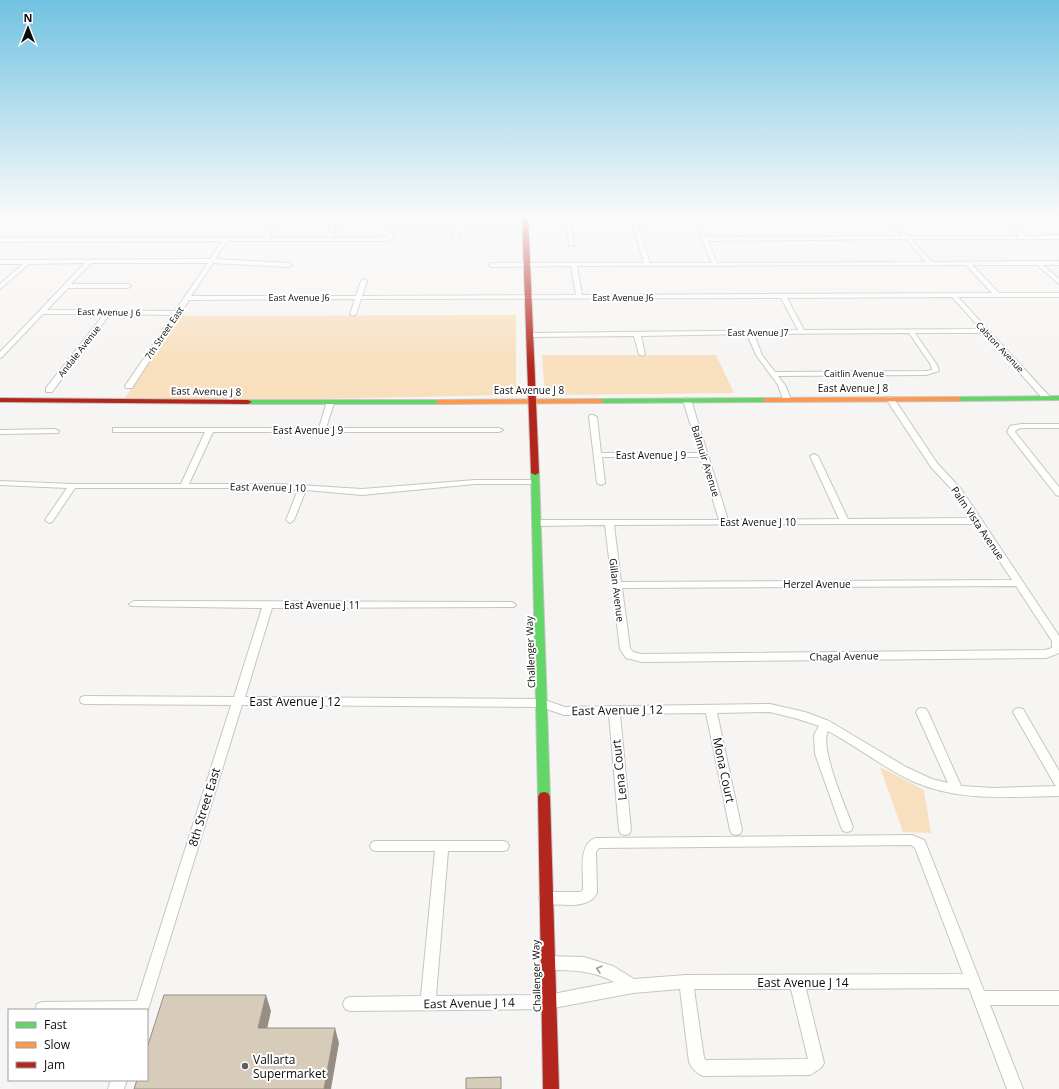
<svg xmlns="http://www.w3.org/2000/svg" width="1059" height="1089" font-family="'Open Sans',sans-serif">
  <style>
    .green { fill: #f8dfbe }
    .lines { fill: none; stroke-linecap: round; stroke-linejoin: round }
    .street-casing { stroke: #c6c5c3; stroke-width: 2 }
    .fast-casing { stroke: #c6c5c3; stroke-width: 2 }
    .slow-casing { stroke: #c6c5c3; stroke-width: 2 }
    .jam-casing { stroke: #c6c5c3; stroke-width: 2 }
    .street { fill: #fefefd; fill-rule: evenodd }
    .fast { fill: #63d668; fill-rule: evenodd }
    .slow { fill: #ff974d; fill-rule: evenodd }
    .jam { fill: #b3261e; fill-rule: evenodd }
    .shaded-wall { fill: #968e82 }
    .building { fill: #d7cbb9; stroke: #968e82 }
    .oneway { stroke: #9d9d9c }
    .poi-dot { fill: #5e5e5c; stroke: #fff; stroke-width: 1.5 }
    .labels { text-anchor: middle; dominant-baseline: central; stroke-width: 4; stroke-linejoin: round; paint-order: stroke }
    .far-street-label { font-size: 9px; fill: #0c0c0b; stroke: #fff }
    .street-label { font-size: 10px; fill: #0c0c0b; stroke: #fff }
    .near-street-label { font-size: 12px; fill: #0c0c0b; stroke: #fff }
    .near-poi-label { font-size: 12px; fill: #0c0c0b; stroke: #fff; text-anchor: start }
  </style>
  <rect width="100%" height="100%" fill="#f6f5f3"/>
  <path class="green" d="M516,315v76l-9,4 -186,4h-197l58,-83z
    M542,355h174l18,38 -180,2 -9,-4z
    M880,767l44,23 7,43 -28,-1z"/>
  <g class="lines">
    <defs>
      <path id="street" d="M0,215h5l-5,3z
        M49,215h4l-1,3h221l2,-3h4l-11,23h58l10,-23h5l-10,23 56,-1 7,-22h5l-3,8 128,-1 3,2 -3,2h-64l-2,12 -3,2 -3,-2 3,-12 -60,1 -3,12 -3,2h-162l-12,18 74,4 3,2 -3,2 -76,-4 -22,33h165l5,-15 3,-2 3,2 -5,15 214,-1 -5,-29 -79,1 -3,-2 3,-2h152l-14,-48h5l15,48h62l-20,-48h4l1,1h128l3,-1h5l-2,3 -6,2h-127l8,17 197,-1 -18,-19v-2h119l22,21 33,-1v4h-148l21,23 127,-1v4h-16l16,14v5l-22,-19h-65l27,28h60v4h-101l93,101 -4,2h-3l-60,-67h-69l22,32 2,6 -13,4 -148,1 7,9 6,14 -4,2 -4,-2 -5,-14 -22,-30 -9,-21 -106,2 4,18 -3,2 -3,-2 -5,-18 -104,1 -3,-2 3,-2 268,-3 -17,-32 -420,1 -5,15 -3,2 -3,-2 5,-15 -166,1 -57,88h-6l-1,-2 48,-71 -63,-1 -58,78h-6v-4l58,-74h-61l-41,43 -2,1v-6l85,-89 -56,1 -29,25v-5l23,-20h-23v-4l210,-1 12,-18 -222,1v-4h263l8,-16h-215l-9,-2zM892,219h111l17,17h-112zM906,239l20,23 -209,1 -9,-22zM91,263h117l-33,48 -128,-1 21,-22h60l3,-2 -3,-2h-57zM966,265l26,28 -410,2 -5,-29zM952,297l29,32 -177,1 -17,-32zM909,333l22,32 1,5 -6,1 -151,1 -13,-17 -8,-21z
        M565,215h5l4,31 -5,-1z
        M1055,215h4v3z
        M887,397h6l44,66 24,26 98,147v17l-13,5 -404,4 -16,-4 -6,-9 -15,-124 -68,1 -4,-3 4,-3h182l-19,-63h-98l3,26 -4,2 -4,-2 -8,-66 1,-2h3l4,2 4,36h98l-16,-53 4,-2 4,2 37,120 111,-1 -29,-63 4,-2 4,2 30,63 124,-1 -17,-25 -24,-26 -45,-68zM847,524h128l37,56 -391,2 -7,-57zM1016,586l36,55v7l-7,2 -403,4 -9,-2 -3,-4 -8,-60z
        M327,401h6l1,2 -8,25h173l4,2 -4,2h-286l-24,52h93l80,5 113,-9h60l4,2 -4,2h-60l-113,11 -56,-5 -12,30 -4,3 -4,-3 12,-30 -16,-2h-207l-23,34 -3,1 -4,-3 22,-32 -67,-3v-4l73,3h108l24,-52h-92v-4h206z
        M1021,424h38v4h-38l-5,2 -1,2 44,55v9l-3,-1 -49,-63 3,-6z
        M55,429l4,2 -1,2 -58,1v-4z
        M134,601l377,1 3,1 2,2 -2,2 -242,1 -27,89 297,2 23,8 205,-3 35,8 24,9 77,46 26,12 16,4 -32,-71 2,-3 4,-1 4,1 2,3 33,74 32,2 64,-2 -2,-1 -42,-73 2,-3 4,-1 4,1 36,62v25c-50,1 -100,6 -147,-15 -30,-14 -55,-35 -84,-50 -9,16 18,77 25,96l-2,4 -4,1 -4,-1 -2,-4 -26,-73 -1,-19 5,-9 -21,-7 -28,-7 -53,1 25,117 -2,4 -4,1 -4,-1 -2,-4 -24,-117 -86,1 11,116 -2,4 -4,1 -4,-1 -2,-4 -10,-116 -45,1 -23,-8 -299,-2 -95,308v-3h-112l2,-6 5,-2 95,-1 94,-296 -146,-1 -4,-1 -1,-3 1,-3 4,-1 149,1 28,-89 -131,-2 -2,-2z
        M912,835l12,5 2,4 58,147h75v14h-69l33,84h-16l-38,-101 -163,1 18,74 -3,5 -11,7 -107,1c-7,-3 -11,-7 -14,-14l-9,-73 -47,4 -85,16 -198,2 -5,-2 -2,-5 2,-5 5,-2 71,-1 14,-145h-59l-4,-1 -2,-4 2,-4 4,-1h127l4,1 2,4 -2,4 -4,1h-55l-12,145 112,-1 66,-13c-21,-12 -43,-12 -67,-12l-5,-2 -2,-5 2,-5 5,-2 37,1 29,9 21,13 52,-4 277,-1 -48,-126 -4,-3 -312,3 -3,4 1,41c-8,17 -36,11 -51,11l-5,-2 -2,-4 2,-4 5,-2h34l3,-2c1,-16 -6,-46 13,-52zM694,989h97l17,70 -102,1 -2,-2z
        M111,1080h16l-3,9h-16z"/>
      <path id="fast" d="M1059,396v4l-102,1 -4,-2 4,-2z
        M766,398l4,2 -1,2 -170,1 -4,-2 4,-2z
        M245,400h194l4,2 -4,2h-194z
        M532,471h6l1,2 11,324 -2,4 -4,1 -4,-1 -2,-4 -7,-324z"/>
      <path id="slow" d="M957,397h3v4l-194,1 -4,-2 4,-2z
        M599,399l4,2 -1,2 -163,1 -4,-2 4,-2z"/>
      <path id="jam" d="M522,215h6l11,258 -4,2 -4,-2z
        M0,398l248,2 4,2 -4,2 -248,-2z
        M544,792l4,1 2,4 9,292h-16l-5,-292 2,-4z"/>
    </defs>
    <use href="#street" class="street-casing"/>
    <use href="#fast" class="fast-casing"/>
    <use href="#slow" class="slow-casing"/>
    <use href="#jam" class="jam-casing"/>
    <use href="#street" class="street"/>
    <use href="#fast" class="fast"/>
    <use href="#slow" class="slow"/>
    <use href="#jam" class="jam"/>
  </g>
  <path class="shaded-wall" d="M266,995l5,16 -7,32 -6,-15z
    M335,1028l4,15 -8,46h-7z"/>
  <path class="building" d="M164,995h102l-8,33h77l-11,61h-190l3,-9h10v-32z
    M501,1077v12h-35v-11z"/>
  <defs><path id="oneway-chevron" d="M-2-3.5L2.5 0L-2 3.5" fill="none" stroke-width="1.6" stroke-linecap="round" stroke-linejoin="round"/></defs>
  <use class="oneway" href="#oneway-chevron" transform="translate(599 969) rotate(-164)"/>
  <linearGradient id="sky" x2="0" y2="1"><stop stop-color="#71c2e1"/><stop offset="0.59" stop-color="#fbfafa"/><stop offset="1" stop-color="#fbfafa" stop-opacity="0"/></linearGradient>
  <rect width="1059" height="367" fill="url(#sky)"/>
  <circle class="poi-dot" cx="245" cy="1066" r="4"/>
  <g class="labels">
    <g class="far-street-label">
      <text x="299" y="297">East Avenue J6</text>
      <text x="623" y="297">East Avenue J6</text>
      <text transform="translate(109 312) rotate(1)">East Avenue J 6</text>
      <text x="758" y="332">East Avenue J7</text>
      <text transform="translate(164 333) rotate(-56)">7th Street East</text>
      <text transform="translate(1000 347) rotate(47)">Calston Avenue</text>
      <text transform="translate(79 351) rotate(-52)">Andale Avenue</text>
      <text x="854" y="373">Caitlin Avenue</text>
    </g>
    <g class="street-label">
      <text x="853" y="388">East Avenue J 8</text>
      <text x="529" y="390">East Avenue J 8</text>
      <text transform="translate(206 391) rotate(1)">East Avenue J 8</text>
      <text x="308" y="430">East Avenue J 9</text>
      <text x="651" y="455">East Avenue J 9</text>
      <text transform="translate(706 461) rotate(73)">Balmuir Avenue</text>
      <text transform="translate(268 487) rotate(1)">East Avenue J 10</text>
      <text x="758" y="522">East Avenue J 10</text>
      <text transform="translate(978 523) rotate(56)">Palm Vista Avenue</text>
      <text x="817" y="584">Herzel Avenue</text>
      <text transform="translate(617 590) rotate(83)">Gillan Avenue</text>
      <text x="322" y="605">East Avenue J 11</text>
      <text transform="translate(530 652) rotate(-92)">Challenger Way</text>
      <text transform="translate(844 656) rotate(-1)">Chagal Avenue</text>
      <text transform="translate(536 976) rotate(-91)">Challenger Way</text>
    </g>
    <g class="near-street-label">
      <text x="295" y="701">East Avenue J 12</text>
      <text transform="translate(617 710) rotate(-1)">East Avenue J 12</text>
      <text transform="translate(619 770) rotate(-96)">Lena Court</text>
      <text transform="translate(724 770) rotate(78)">Mona Court</text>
      <text transform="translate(204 807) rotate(-73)">8th Street East</text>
      <text x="803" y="982">East Avenue J 14</text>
      <text transform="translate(469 1003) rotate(-1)">East Avenue J 14</text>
    </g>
    <g class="near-poi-label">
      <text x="253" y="1059">Vallarta<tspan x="253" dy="14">Supermarket</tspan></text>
    </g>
  </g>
  <rect x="8" y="1009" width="140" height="72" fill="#ffffff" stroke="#9e9e9d"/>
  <rect x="16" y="1022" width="20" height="6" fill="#63d668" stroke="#9e9e9d"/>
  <text x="44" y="1029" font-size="12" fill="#0c0c0b">Fast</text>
  <rect x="16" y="1042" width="20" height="6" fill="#ff974d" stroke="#9e9e9d"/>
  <text x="44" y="1049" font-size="12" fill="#0c0c0b">Slow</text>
  <rect x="16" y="1062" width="20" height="6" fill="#b3261e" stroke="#9e9e9d"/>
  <text x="44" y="1069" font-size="12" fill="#0c0c0b">Jam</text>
  <g transform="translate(28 28)" stroke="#ffffff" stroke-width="3" paint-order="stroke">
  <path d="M0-3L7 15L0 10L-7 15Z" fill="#0c0c0b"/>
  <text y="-6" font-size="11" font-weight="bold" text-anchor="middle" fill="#0c0c0b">N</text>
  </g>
</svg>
